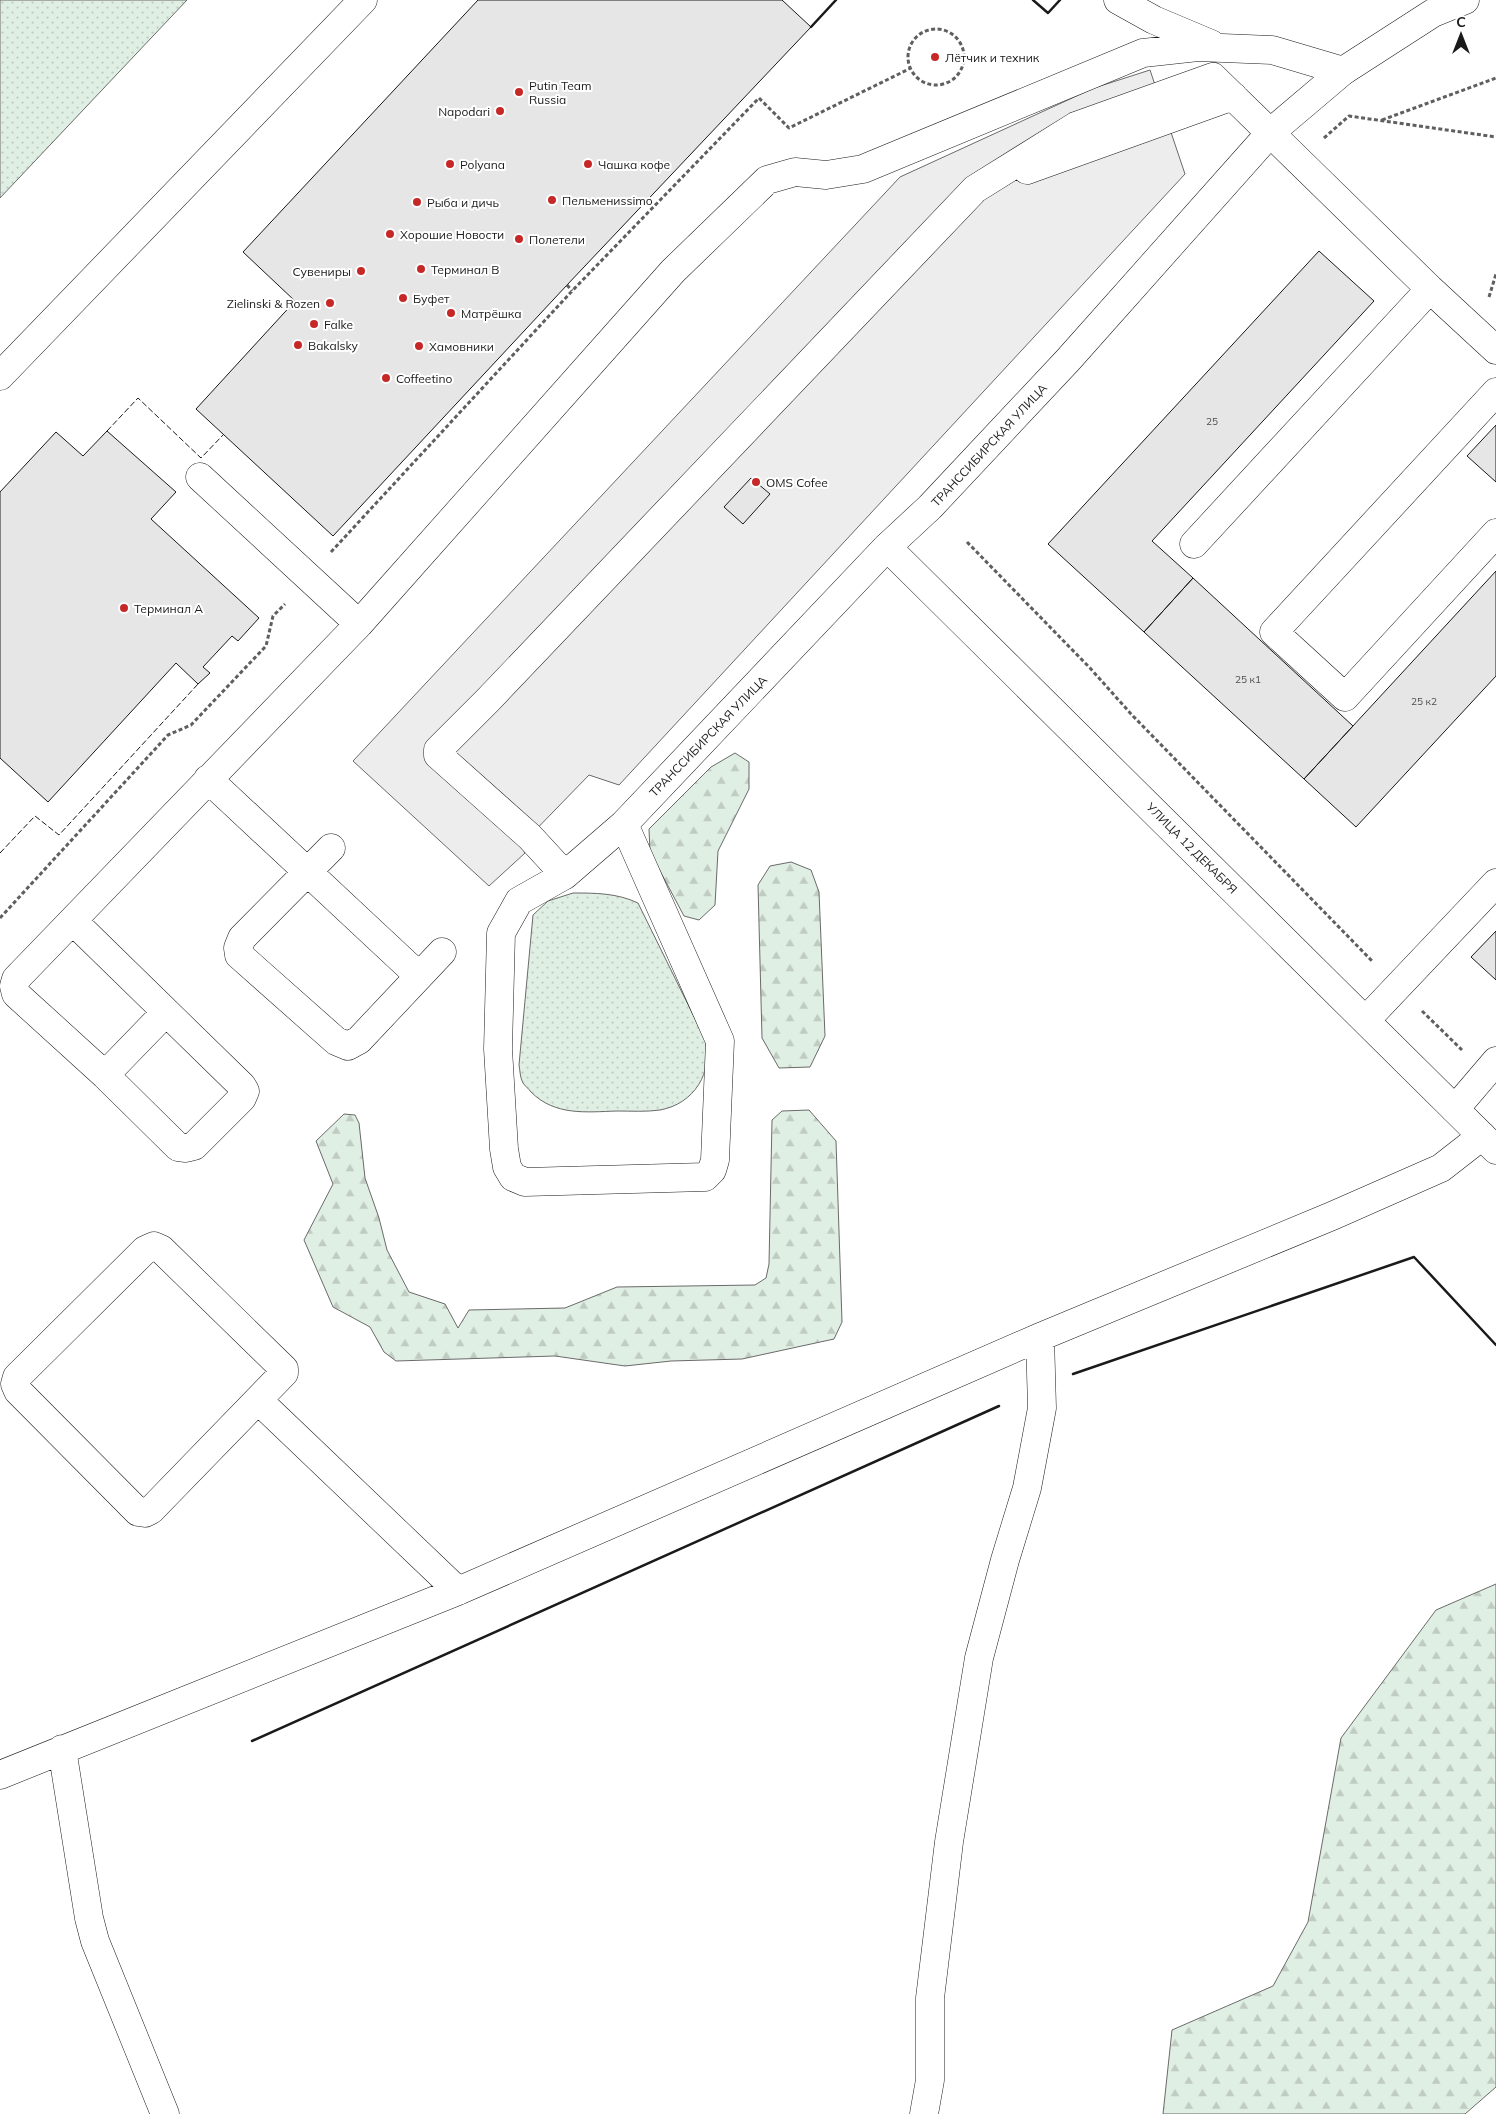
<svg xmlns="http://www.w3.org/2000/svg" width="1496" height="2114" font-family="Mulish,sans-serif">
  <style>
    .grass { fill: url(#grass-dots); stroke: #6a6a6a }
    .forest { fill: url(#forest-firs); stroke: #6a6a6a }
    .parking { fill: #ededed; stroke: #6a6a6a }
    .building { fill: #e6e6e6; stroke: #1a1a1a }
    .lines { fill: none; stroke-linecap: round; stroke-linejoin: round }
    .minor-casing { stroke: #1a1a1a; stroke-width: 29 }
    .major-casing { stroke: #1a1a1a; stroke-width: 29 }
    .path { stroke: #5f5f5f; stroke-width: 3; stroke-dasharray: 4 2.5; stroke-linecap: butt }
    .minor { stroke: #fff; stroke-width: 28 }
    .major { stroke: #fff; stroke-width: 28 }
    .fence { stroke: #1a1a1a; stroke-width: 1; stroke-dasharray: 6 2.5; stroke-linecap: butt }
    .wall { stroke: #1a1a1a; stroke-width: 2.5 }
    .poi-dot { fill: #c62828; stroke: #fff; stroke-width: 2 }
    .labels { text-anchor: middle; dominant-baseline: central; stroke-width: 4; stroke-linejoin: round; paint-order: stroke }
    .number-label { font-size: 10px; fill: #4d4d4d }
    .poi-label { font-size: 12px; fill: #1a1a1a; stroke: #fff; text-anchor: start }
    .street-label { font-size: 12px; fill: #1a1a1a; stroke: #fff }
  </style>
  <defs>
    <pattern id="grass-dots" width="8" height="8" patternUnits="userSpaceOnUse" patternTransform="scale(1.25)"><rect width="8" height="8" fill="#e0efe3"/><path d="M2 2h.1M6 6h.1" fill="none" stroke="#c0ccc2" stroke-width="1.8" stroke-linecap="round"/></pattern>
    <pattern id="forest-firs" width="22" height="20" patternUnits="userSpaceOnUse" patternTransform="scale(1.25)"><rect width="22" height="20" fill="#e0efe3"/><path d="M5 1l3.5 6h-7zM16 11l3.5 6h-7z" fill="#c0ccc2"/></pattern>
  </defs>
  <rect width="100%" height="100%" fill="#fff"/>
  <path class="grass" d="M0,0h187l-187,198z
    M573,893c22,0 44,0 65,10l67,136c9,33 -11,65 -45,71 -14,2 -29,1 -43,1 -31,1 -62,5 -86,-19 -2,-3 -6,-6 -8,-9 -3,-5 -3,-13 -4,-18l14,-150 15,-14z"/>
  <path class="forest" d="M735,753l14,9v27l-31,62 -3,54 -16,15 -15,-4 -34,-64 -1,-23 62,-62z
    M791,862l20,8 8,22 6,144 -15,31 -31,1 -17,-30 -4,-153 12,-19z
    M809,1110l27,31 6,181 -8,17 -92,20 -71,2 -46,5 -70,-10 -159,5 -12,-9 -14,-25 -37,-20 -29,-67 29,-56 -17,-43 28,-27 11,1 4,8 6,55 14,40 8,32 22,42 36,12 13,24 11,-18 96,-2 52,-21 138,-2 11,-7 3,-14 3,-144 10,-9z
    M1496,1584v503l-31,27h-302l9,-84 101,-44 35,-64 33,-184 95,-128z"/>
  <path class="parking" d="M1150,70l35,104 -566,611 -30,-10 -68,70 4,8 -36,33 -136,-125 547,-584 194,-89z"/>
  <path class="building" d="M478,0h304l29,27 -244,258 -234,251 -137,-127 99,-108 -52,-49z
    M1319,251l55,50 -222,240 41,37 -49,54 -96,-88z
    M1496,425v57l-29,-26z
    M107,431l69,61 -25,27 108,99 -21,23 -6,-5 -29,31 7,6 -12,11 -22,-21 -128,139 -48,-44v-266l56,-60 27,24z
    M751,478l19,16 -27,30 -19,-17z
    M1496,571v105l-140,151 -52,-48z
    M1193,578l160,148 -49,53 -160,-147z
    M1496,931v49l-25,-23z"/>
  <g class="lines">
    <defs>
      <path id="minor" d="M1118,0l36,20 57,24
        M1027,170l206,-74
        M0,376l363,-376
        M1496,392l-222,240 71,65 151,-164
        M200,477l159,147
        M1194,544l236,-255
        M208,779l211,197
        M624,824l96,217 -5,119 -3,10 -7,7 -180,5 -12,-5 -6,-10 -3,-18 -6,-100 3,-116 18,-32 46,-26 59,-51 263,-277
        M331,848l-89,90 -4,10 1,7 97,86 12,5 11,-6 83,-88
        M565,875l-35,-38 -92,-82v-5l50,-50 487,-511 101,-63 137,-49 217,212 66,61
        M73,921l169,165 3,5 -3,7 -48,48 -8,2 -8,-1 -73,-72 -89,-81 -2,-8 2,-7 343,-355 314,-353 94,-91 28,-8 31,3 37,-6 280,-116 55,-6 74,3 71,21
        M1366,1020l130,-137
        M105,1075l61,-63
        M1455,1109l41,-48
        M154,1246l7,3 123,120v4l-133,137 -6,3 -7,-1 -120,-121 -3,-7 2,-7 128,-127z
        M258,1400l200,191
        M62,1749l27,169 6,23 70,173
        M0,1775l458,-184 582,-254 292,-121 109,-48 41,-32
        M924,2114l6,-34v-82l19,-156 30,-184 26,-98 22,-72 15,-80 -2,-71"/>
      <path id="major" d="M1465,0l-32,13 -90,58 -72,61 -203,228 -138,147 -43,40 609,603"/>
    </defs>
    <use href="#minor" class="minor-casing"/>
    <use href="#major" class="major-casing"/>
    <path class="path" d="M908 57a28 28 0 1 1 56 0a28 28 0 1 1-56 0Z
      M1382,120l114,-42
      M1324,138l25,-22 147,21
      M567,285l5,6
      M1489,297l7,-23
      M967,542l123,126 42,47 241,247
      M331,552l241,-261 187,-193 30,30 122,-60
      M0,918l168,-183 23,-10 75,-79 7,-30 12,-12
      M1422,1011l40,39"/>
    <use href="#minor" class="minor"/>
    <use href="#major" class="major"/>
    <path class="fence" d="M107,431l31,-33 63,60 23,-24
      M0,853l35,-37 24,19 139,-151"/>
    <path class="wall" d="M1033,0l15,13 12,-13
      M811,27l25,-27
      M1073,1374l341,-117 82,88
      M252,1741l747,-335"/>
  </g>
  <g class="poi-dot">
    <circle cx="935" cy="57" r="5"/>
    <circle cx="519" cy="92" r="5"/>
    <circle cx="500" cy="111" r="5"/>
    <circle cx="450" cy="164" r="5"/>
    <circle cx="588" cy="164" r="5"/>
    <circle cx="552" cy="200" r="5"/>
    <circle cx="417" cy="202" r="5"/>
    <circle cx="390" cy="234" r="5"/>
    <circle cx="519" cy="239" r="5"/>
    <circle cx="421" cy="269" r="5"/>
    <circle cx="361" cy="271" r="5"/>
    <circle cx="403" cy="298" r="5"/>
    <circle cx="330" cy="303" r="5"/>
    <circle cx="451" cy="313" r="5"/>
    <circle cx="314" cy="324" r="5"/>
    <circle cx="298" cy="345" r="5"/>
    <circle cx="419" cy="346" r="5"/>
    <circle cx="386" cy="378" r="5"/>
    <circle cx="756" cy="482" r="5"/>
    <circle cx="124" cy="608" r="5"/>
  </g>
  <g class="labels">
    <g class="number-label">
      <text x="1212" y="421">25</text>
      <text x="1248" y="679">25 к1</text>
      <text x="1424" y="701">25 к2</text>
    </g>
    <g class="poi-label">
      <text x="945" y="57">Лётчик и техник</text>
      <text x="529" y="85">Putin Team<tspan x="529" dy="14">Russia</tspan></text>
      <text x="490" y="111" text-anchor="end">Napodari</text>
      <text x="460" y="164">Polyana</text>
      <text x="598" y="164">Чашка кофе</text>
      <text x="562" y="200">Пельмениssimo</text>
      <text x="427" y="202">Рыба и дичь</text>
      <text x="400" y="234">Хорошие Новости</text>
      <text x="529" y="239">Полетели</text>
      <text x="431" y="269">Терминал B</text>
      <text x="351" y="271" text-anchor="end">Сувениры</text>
      <text x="413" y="298">Буфет</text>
      <text x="320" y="303" text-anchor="end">Zielinski &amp; Rozen</text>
      <text x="461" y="313">Матрëшка</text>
      <text x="324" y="324">Falke</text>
      <text x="308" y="345">Bakalsky</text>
      <text x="429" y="346">Хамовники</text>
      <text x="396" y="378">Coffeetino</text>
      <text x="766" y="482">OMS Cofee</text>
      <text x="134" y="608">Терминал A</text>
    </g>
    <g class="street-label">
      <text transform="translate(989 445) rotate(-47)">ТРАНССИБИРСКАЯ УЛИЦА</text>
      <text transform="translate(708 736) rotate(-46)">ТРАНССИБИРСКАЯ УЛИЦА</text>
      <text transform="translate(1192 848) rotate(45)">УЛИЦА 12 ДЕКАБРЯ</text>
    </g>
  </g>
  <g transform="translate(1461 35)" stroke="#ffffff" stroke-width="4" paint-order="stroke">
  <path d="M0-4L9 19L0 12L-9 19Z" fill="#1a1a1a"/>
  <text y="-8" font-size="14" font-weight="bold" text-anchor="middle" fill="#1a1a1a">С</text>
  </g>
</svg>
